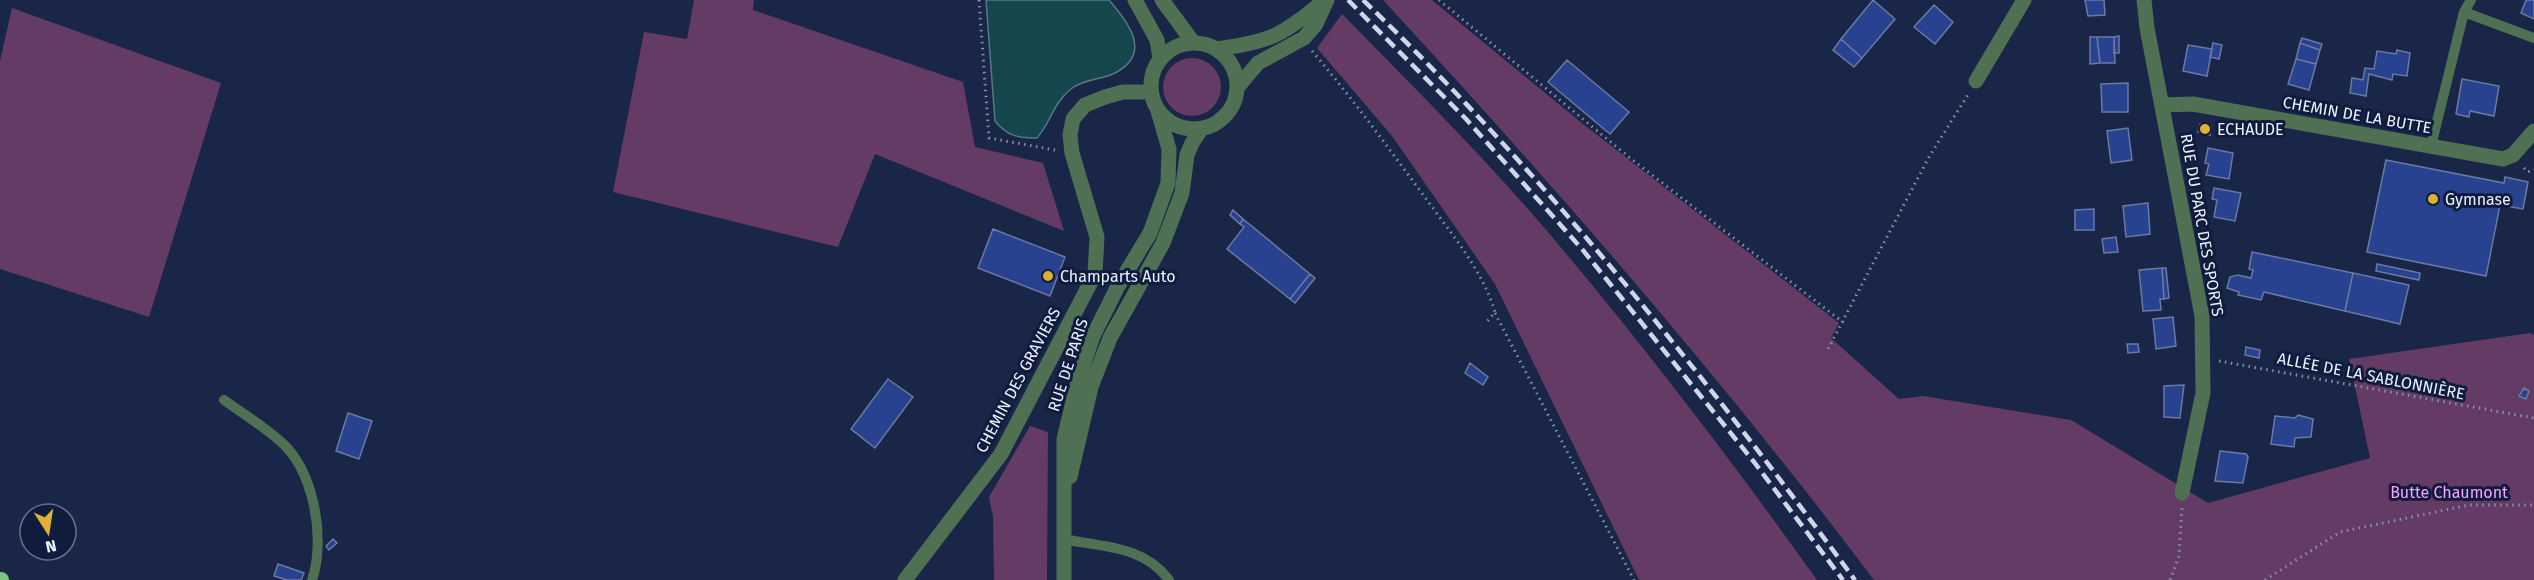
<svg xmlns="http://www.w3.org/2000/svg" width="2534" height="580" font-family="'Fira Sans',sans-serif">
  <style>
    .green { fill: #633b64 }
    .water { fill: #14464c; stroke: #547982; stroke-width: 1.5 }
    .building { fill: #284290; stroke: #697aa3; stroke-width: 1.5 }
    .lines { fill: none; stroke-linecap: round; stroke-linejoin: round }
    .path { stroke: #8891a9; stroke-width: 3; stroke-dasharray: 1.5 4.5; stroke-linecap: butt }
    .service { stroke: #4f7052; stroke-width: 10 }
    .minor { stroke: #4f7052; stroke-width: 15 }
    .tertiary { stroke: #4f7052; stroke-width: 15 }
    .trunk { stroke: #7ac682; stroke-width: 16 }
    .rail { stroke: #cfd6e7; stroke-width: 4.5; stroke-dasharray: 12 6; stroke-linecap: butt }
    .poi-dot { fill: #dfb034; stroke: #101c3d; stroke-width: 2 }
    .labels { text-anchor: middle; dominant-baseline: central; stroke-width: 6; stroke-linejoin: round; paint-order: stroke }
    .street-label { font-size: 16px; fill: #ebf1ff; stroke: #101c3d }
    .poi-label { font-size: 16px; fill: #ebf1ff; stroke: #101c3d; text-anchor: start }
    .park-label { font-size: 16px; fill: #fea0ff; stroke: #101c3d }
  </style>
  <rect width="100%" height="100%" fill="#192648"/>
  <path class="green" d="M694,0h60l-1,10 210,72 12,65 68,16 21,68 -189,-77 -37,93 -225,-55 31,-160 43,7z
    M1383,0h49l151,124 256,199 -8,15 68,61 24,-3 148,24 137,83 162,-45 -21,-99 181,-26 4,2v245h-660c-153,-203 -319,-394 -491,-580z
    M12,8l209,75 -72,234 -149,-48v-208z
    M1342,14c68,69 137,138 200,211 97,114 188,233 275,355h-178l-144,-296 -103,-148 -75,-88z
    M1163 87a29 29 0 1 1 58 0a29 29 0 1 1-58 0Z
    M1030,426l18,6 -1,148h-53l-1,-63 -4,-20z"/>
  <path class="water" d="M986,0h123c19,22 44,53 6,73 -14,7 -32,6 -44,16 -18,14 -20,33 -34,49 -19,0 -30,-2 -42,-17z"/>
  <path class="building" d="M1873,0l22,19 -33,39 -21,-19z
    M2085,0h19l1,15 -17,1z
    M2526,0h8v19l-13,-6z
    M1934,5l19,17 -18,22 -21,-17z
    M2119,36v17h-5v-16z
    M2090,37h7l3,26 -10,1z
    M2097,37h17l1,26h-15z
    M2302,38l20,6 -2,6 -20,-7z
    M1841,39l21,19 -8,9 -21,-17z
    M2213,43l9,2 -3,14 -9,-2z
    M2300,43l20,7 -4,14 -20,-5z
    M2188,45l24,4 -5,27 -24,-5z
    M2397,50l13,3 -3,23 -14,-2 -1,6 -23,-6 -3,22 -16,-3 2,-15 11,2 2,-12 9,1 3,-18 19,3z
    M2296,59l20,5 -7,26 -21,-6z
    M1567,60l62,52 -19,22 -62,-52z
    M2462,79l37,7 -5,30 -24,-5 -1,6 -13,-3z
    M2128,83v29h-26l-1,-28z
    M2200,124l11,2 -1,9 -12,-3z
    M2128,128l4,32 -21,3 -4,-32z
    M2208,148l25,5 -4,26 -23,-4 3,-11 -4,-1z
    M2386,160l118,23 1,-6 23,5 -5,27 -23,-4 -14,71 -119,-24z
    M2214,188l27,5 -6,28 -21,-4 3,-17 -5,-1z
    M2148,203l2,31 -24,3 -3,-31z
    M2094,209v21h-19v-20z
    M1233,210l10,9 -3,5 -10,-9z
    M1243,219l67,55 -20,25 -63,-50 17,-22 -4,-3z
    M993,229l72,28 -15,39 -72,-28z
    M2116,237l2,15 -14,1 -2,-14z
    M2252,252l101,21 -8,38 -81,-19 -3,8 -23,-5 1,-3 -12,-4 3,-11 8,-2 13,3 2,-8 -4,-1z
    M2377,264l43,9 -1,7 -43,-9z
    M2162,268h4l3,30 -5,1z
    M2162,268l2,31h-4l1,11 -18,1 -4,-41z
    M2353,273l56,12 -9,39 -55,-13z
    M1310,274l5,4 -20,25 -5,-4z
    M2173,317l3,29 -20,3 -3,-30z
    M2127,344h11l1,8 -11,1z
    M2246,347l14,3 -1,8 -14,-3z
    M1470,363l18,14 -5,8 -18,-12z
    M888,379l25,18 -38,51 -24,-19z
    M2184,385l-4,33 -16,-1v-31z
    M2524,388l5,3 -3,8 -7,-3z
    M348,413l24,8 -13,38 -23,-8z
    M2298,415l15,4 -2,18 -16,1 -1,9 -23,-3 4,-28 20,2z
    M2220,451l26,3 2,3 -5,26 -28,-2z
    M333,539l4,4 -8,7 -3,-4z
    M278,564l26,9 -3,7h-14l-13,-4z"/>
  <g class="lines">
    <path class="path" d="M979,0l10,138 66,12
      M1439,0l191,158 214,165
      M1312,51c40,47 75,95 112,145 26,36 58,73 71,116l-10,12
      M2524,168l4,4 6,-3
      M1495,313l139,267
      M1828,349l101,-192 40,-64
      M2219,361l315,57
      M2170,580l9,-24 3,-49
      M2265,580l75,-48 129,-27h65"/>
    <path class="service" d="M2464,12l70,26
      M2431,146l33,-134 7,-12
      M224,400c18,13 39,26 56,41 34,29 46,98 32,139
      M1063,539c39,8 80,6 106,41"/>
    <path class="minor" d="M2144,0l3,28 55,288 1,77 -21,100
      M1976,81l48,-81
      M2162,105l31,-1 310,55 10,-4 21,-24
      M905,580l96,-126 94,-180 2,-37 -25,-84 -2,-18 3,-16 12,-14 20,-8 18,-5h28"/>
    <path class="tertiary" d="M1135,0l22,40 3,18
      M1162,0l31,42
      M1151 86a43 43 0 1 1 86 0a43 43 0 1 1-86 0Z
      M1216,49c56,-7 66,-14 109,-49
      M1237,88l21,-25 46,-25 12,-14 11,-24
      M1070,477l21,-90 19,-49 53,-95 19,-50 5,-38 5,-12 10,-15
      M1064,580v-141l14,-58 15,-45 25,-50 32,-53 18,-50 1,-34 -11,-38"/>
    <path class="trunk" d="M0,580h1"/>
    <path class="rail" d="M1348,0l118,119 116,130 172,213 89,118
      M1363,0c181,173 344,379 492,580"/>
  </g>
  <g class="poi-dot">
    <circle cx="2205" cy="129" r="6"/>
    <circle cx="2433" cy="199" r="6"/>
    <circle cx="1048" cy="276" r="6"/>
  </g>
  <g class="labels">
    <g class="street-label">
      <text transform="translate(2357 115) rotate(10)">CHEMIN DE LA BUTTE</text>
      <text transform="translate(2202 225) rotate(80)">RUE DU PARC DES SPORTS</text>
      <text transform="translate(1068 365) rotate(-72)">RUE DE PARIS</text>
      <text transform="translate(2371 376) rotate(11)">ALLÉE DE LA SABLONNIÈRE</text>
      <text transform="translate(1018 380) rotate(-62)">CHEMIN DES GRAVIERS</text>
    </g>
    <g class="poi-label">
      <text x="2217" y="129">ECHAUDE</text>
      <text x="2445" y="199">Gymnase</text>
      <text x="1060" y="276">Champarts Auto</text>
    </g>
    <g class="park-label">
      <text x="2449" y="492">Butte Chaumont</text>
    </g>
  </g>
  <g transform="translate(48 532) rotate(168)"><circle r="28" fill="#101c3d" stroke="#68718b" stroke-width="1.5"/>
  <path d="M0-4.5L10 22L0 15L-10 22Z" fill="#dfb034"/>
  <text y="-9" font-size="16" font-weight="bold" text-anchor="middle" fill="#ebf1ff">N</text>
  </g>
</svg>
